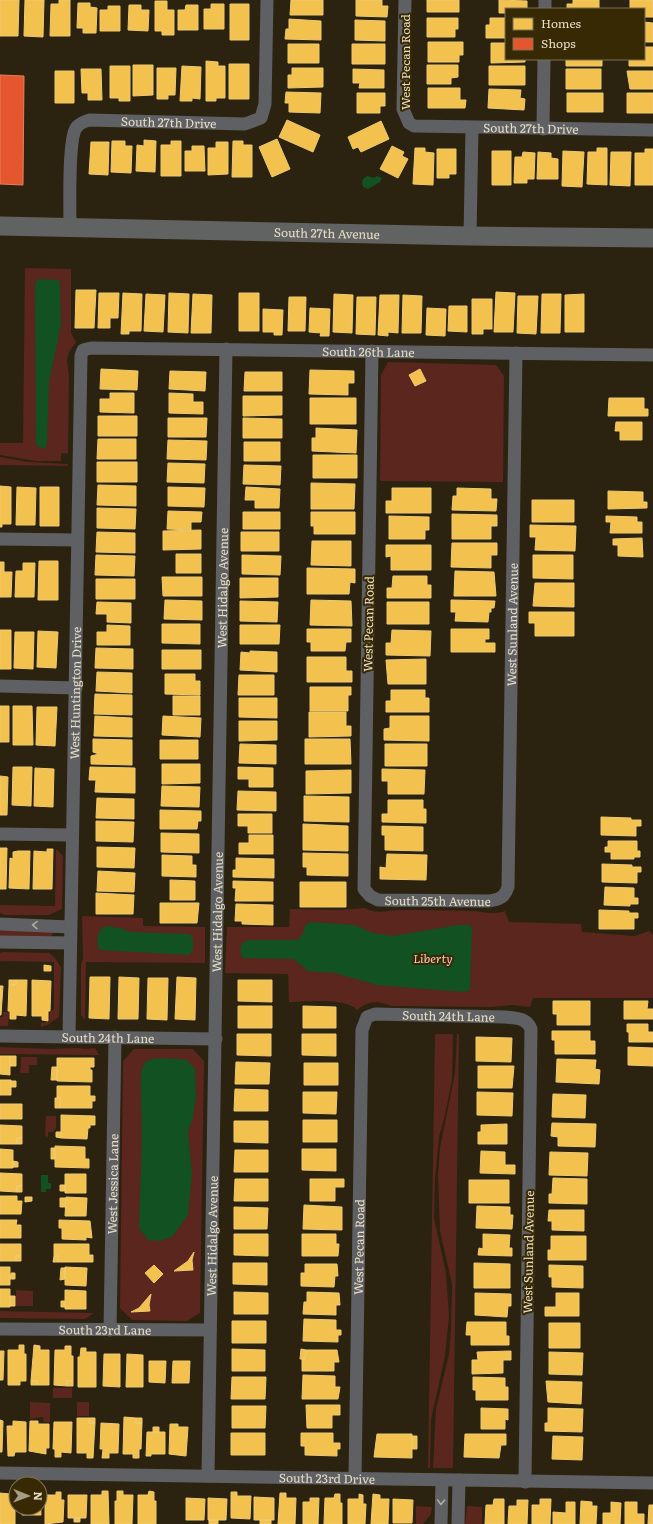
<svg xmlns="http://www.w3.org/2000/svg" width="653" height="1524" font-family="Literata,serif">
  <style>
    .green { fill: #5a261e }
    .water { fill: #125122 }
    .homes { fill: #f2c14e; stroke: #efca72 }
    .shops { fill: #e4572e; stroke: #e5805c }
    .lines { fill: none; stroke-linecap: round; stroke-linejoin: round }
    .minor { stroke: #5f6063; stroke-width: 13 }
    .secondary { stroke: #616262; stroke-width: 19 }
    .oneway { stroke: #b1ac9e }
    .labels { text-anchor: middle; dominant-baseline: central; stroke-width: 4; stroke-linejoin: round; paint-order: stroke }
    .street-label { font-size: 12px; fill: #e8dec6; stroke: #362904 }
    .park-label { font-size: 12px; font-style: italic; fill: #f7c8c1; stroke: #362904 }
  </style>
  <rect width="100%" height="100%" fill="#2b230f"/>
  <path class="green" d="M25,268l46,1v64l5,9 -7,10 -2,8 2,17 -1,77 -5,-1 -2,1v7h-25l-36,-6v-12h23z
    M388,362l108,3 8,11 -1,106 -123,-1 1,-106z
    M0,457l28,5 40,2v2l-68,-1z
    M56,849l7,7 -1,53 -13,6h-45l-4,-2v-8l55,1z
    M365,908c12,7 23,2 36,2 23,0 47,0 71,1 11,1 21,4 33,0l4,11 72,2 1,8 53,4 14,-5 4,4v63h-120l-3,9 -18,-2 -20,2 -101,-1c-13,-6 -23,-5 -34,4 -12,-13 -50,-8 -68,-8l-1,-28 -63,-1 2,-46h62l1,-18 50,1z
    M82,916l61,2v8l62,1v36l-119,-1 -1,58 -4,-5v-50l2,-7z
    M0,930l51,1 2,3 -2,2h-51z
    M3,952l46,1 6,5 6,9 -2,50 -12,8 -6,2v-4l8,-1 1,-10 4,-3v-47l-54,-1v-8z
    M3,1012h6l-1,14h-8v-9h3z
    M435,1034h18l-1,46 -7,35 -6,22 -4,42 -1,39 12,55 3,43 -4,40 -14,64 -1,48h-2z
    M457,1034h2l-6,434h-20l3,-59 13,-55 2,-24 1,-46 -12,-53 -2,-55 2,-28 15,-75z
    M0,1047l51,2 26,-1 8,1 10,-1 4,7 -99,-1z
    M134,1049h59l11,12 -4,252 -13,8 -55,-1 -12,-12 3,-247z
    M21,1057h16v8h-8v8h-9z
    M46,1116h10v12l-3,4h-5v5l-3,-1z
    M16,1290l17,1v15h-17z
    M0,1311l94,2 -9,6 -85,-1z
    M53,1388h19v10h-19z
    M30,1402l20,1v19h-6l-1,-5 -13,2z
    M77,1402h12v14h-12z
    M416,1506l16,1 -1,7 -8,10h-7z
    M467,1506l15,1v17h-17z"/>
  <path class="water" d="M367,176l7,2 3,-2 5,2 -2,4 -12,7 -5,-2 -1,-4 1,-4z
    M39,279l20,1 1,4 1,41 -12,56 -2,62 -2,6 -8,-3 -1,-5 -1,-155 1,-5z
    M310,922l44,3 19,8 20,3 65,-11h12l2,3 -2,62 -6,2 -87,-7 -42,-12 -27,-2 -14,-12 -51,-1 -3,-6 2,-9 7,-3h48l6,-6 2,-8z
    M106,926l14,2 11,4 59,2 3,5v11l-4,5 -90,-5 -2,-11 3,-9z
    M178,1059l9,1 8,9 1,26 -3,22 -5,15 4,41 -4,42 -16,22 -13,4 -11,-1 -9,-12c1,-42 4,-84 2,-126 0,-8 -2,-32 4,-39 7,-7 24,-4 33,-4z
    M41,1175h7v8h3v6h-5v3h-5z"/>
  <path class="homes" d="M0,0h19l-1,36h-18z
    M25,0h19l-1,37 -19,-1z
    M59,0h11v36h-20l1,-32h8z
    M291,0h32v15h-33z
    M356,0h26v6h6l-1,11 -31,-1z
    M427,0h32v12h-32z
    M499,0l28,1v8h-21v4h-7z
    M573,0h26v9h-32v-5h6z
    M630,0h23v17h-9v-8h-14z
    M155,1h12v9h7v25h-12v-4h-7z
    M78,3h12v4l7,1 -1,25h-13v-5h-6z
    M211,4h13v25h-20v-20h7z
    M230,4h19v36h-19z
    M129,5h12v5h8l-1,21 -20,-1z
    M186,5h12v25h-20v-20h7z
    M108,6h12v25h-20v-21h8z
    M427,18h31v11h-3v8h-28z
    M490,18h16v20h-20v-13h4z
    M289,19l32,2v19l-36,-1 1,-10h3z
    M355,20l30,1v20l-30,-1z
    M644,22l9,1v19h-9z
    M428,42h35v13h-4v7h-31z
    M491,43h15v16h19v3l-34,1z
    M288,44h31v19h-31z
    M352,44h33v20h-33z
    M644,47h9v19h-24v-7h15z
    M566,59h36v7h-36z
    M206,61l12,1v4h7v32h-9v3h-10z
    M229,64h20v35h-20z
    M133,65h20v30l-20,1z
    M427,65h31v12l-7,1v6h-24z
    M110,66h20v35h-11v-3h-9z
    M182,66l19,1 -1,32 -8,-1v3h-12z
    M489,66h36v19h-36z
    M157,68h19l-1,27h-7v4h-11z
    M292,68h31v19l-35,1v-13h4z
    M81,69h20l1,31h-14v-7h-6z
    M353,69l31,1v18h-25l1,-5h-7z
    M566,69h35v20h-35z
    M55,71h19v32h-19z
    M627,71h26v18h-23z
    M428,88h32v12h6l-1,8h-37z
    M489,89l32,1 -1,8 5,1 -1,11 -36,-2z
    M286,92l35,1 -1,20 -31,-1v-9h-4z
    M357,93h28v13h-5v7h-23z
    M567,93h36v19h-36z
    M627,93h26v20h-26z
    M287,120l33,15 -7,17 -34,-15z
    M381,121l8,18 -28,13 -3,-5 -5,2 -5,-12z
    M277,139l13,30 -18,8 -13,-30z
    M144,140l12,1 -1,31 -19,-1 1,-26 7,1z
    M112,141h13v5h7l-1,27 -20,-1z
    M171,141h10v35h-20v-31h10z
    M233,141h10v4h9v32h-20z
    M91,142h18l-1,33 -19,-1z
    M216,142h12v32l-20,1v-27h8z
    M192,146h12l1,25h-20v-20h7z
    M392,146l12,6 -2,4 6,3 -10,19 -18,-9z
    M415,148h10v4l9,1 -1,32 -20,-1z
    M597,148h10v37l-20,-1 1,-32h9z
    M437,149h19v25h-7v4h-12z
    M645,149h8v36h-18v-32h10z
    M492,151h19v34h-19z
    M563,151l21,1 -2,35 -20,-1z
    M523,152l12,1 -1,26h-7v4h-13l1,-26h7z
    M538,152l13,1v5l7,1v20h-21z
    M611,152h20l-1,34 -20,-1z
    M76,290h20l-2,38h-19z
    M496,292l19,1 -2,39h-19z
    M99,293h20l-1,25h-8v10h-12z
    M123,293l19,1 -1,37h-12v3h-8z
    M169,293l20,1 -1,39 -20,-1z
    M239,293h20v38h-20z
    M146,294l19,1 -2,37 -19,-1z
    M193,294l19,1 -1,38h-20z
    M334,294l19,1 -1,38 -19,-1z
    M542,294h19l-1,39h-19z
    M584,294v38h-19v-37z
    M380,295h19l-1,38 -10,-1v4l-10,-1z
    M403,295l19,1 -1,37h-19z
    M518,296h20l-2,38 -19,-1z
    M289,297h17l-1,34h-17z
    M357,297h19l-1,38 -19,-1z
    M472,299h20v30h-9v5h-11z
    M449,306h18v26l-19,-1z
    M310,308l20,1 -1,27h-9l1,-3 -12,-1z
    M427,308l19,1 -1,27 -19,-1z
    M263,309l20,1 -1,25h-8v-3h-11z
    M101,369l37,2 -1,19 -37,-1z
    M420,369l6,12 -11,5 -6,-11z
    M310,370l44,1v12h-6v12l-39,-1z
    M170,371l36,1 -1,19 -36,-2z
    M245,372h37v19h-38z
    M110,393h24v20l-34,-1v-13h10z
    M169,393l24,1v8h10v12l-34,-1z
    M243,396h39v19l-39,1z
    M310,398h46v26h-46z
    M609,398h35v11h4v7h-40z
    M98,416h39v20h-39z
    M168,418h39l-1,19h-38z
    M243,418l39,1v19h-39z
    M616,422h26v18h-22v-9h-5z
    M316,428l41,2 -1,23 -44,-2v-13h4z
    M98,439h38v20h-39z
    M168,440l39,1 -1,19 -39,-1z
    M244,442h36v19h-36z
    M313,455h44v23h-44z
    M97,462h40v20h-40z
    M168,463l37,1 -1,19 -37,-1z
    M244,465l37,1 -1,19 -37,-1z
    M311,483l44,1 -1,25h-43z
    M98,485l38,1v20l-39,-1z
    M0,486l11,1v37h-9v3h-2z
    M17,487l19,1 -1,37h-19z
    M40,487h19v39h-19z
    M168,487l37,1 -1,19 -36,-1z
    M246,487l34,2 -1,19h-24v-8h-10z
    M392,488h39v25h-45v-12h6z
    M457,488l34,1v10h6l-1,12 -44,-1 1,-14h4z
    M608,491l35,1v10h4v6l-39,1z
    M532,500h42v22h-42z
    M97,508l39,1 -1,20 -38,-1z
    M168,511l34,1 -1,10h-10v8l-24,-1z
    M243,512h37v17h-37z
    M311,512h44v22h-41v-8h-3z
    M452,514l45,1v11h-6v13h-39z
    M389,516l40,1v13h-4v9h-36z
    M606,516l31,1v5h5v11h-32l1,-11h-5z
    M530,525l46,1 -1,25 -40,-1 1,-13h-6z
    M201,530v19l-38,1v-19z
    M97,532l38,1v20l-39,-1z
    M241,532h38v19h-38z
    M642,538l1,19 -25,-1v-11h-5v-6z
    M312,541h39v25l-40,-1z
    M452,543h45v12h-6v13l-40,-1z
    M386,545h45v25h-40v-14l-5,1z
    M176,554h25v19h-25z
    M96,555l39,1 -1,20 -39,-1z
    M242,555l39,1 -1,19 -38,-1z
    M533,555h40v24l-40,-1z
    M39,561h19v39h-20z
    M0,562h4v10h8l-1,25h-11z
    M23,563h12l-1,34h-19l1,-26h7z
    M307,568l48,1v14l-5,-1 -1,12h-42z
    M455,571l39,1 2,24h-42z
    M393,576h34v9h4v13h-44v-10h5z
    M162,577h40v19h-39z
    M240,578h38v19l-38,1z
    M96,579h39v20h-39z
    M535,583h39v24l-41,-1z
    M165,600l37,1v19l-38,-1z
    M311,600l40,1 1,25 -42,-1z
    M451,600l44,1 -1,7h-3v4h-2l-1,10 -33,-1 1,-9h-5z
    M240,601l38,1 -1,20 -37,-1z
    M97,602l34,1v20l-24,-1v-8h-11z
    M387,602h42v22h-42z
    M529,612h45v24h-39v-13h-6z
    M162,624h38v20l-38,-1z
    M107,625l23,1v19h-33v-13h10z
    M240,625h40l-1,19h-39z
    M307,629h44v13h-5l-1,9h-34v-9h-4z
    M451,629h38v10h-4v4h10v9h-44z
    M0,630h11v39h-11z
    M392,630l39,1 -1,25 -44,-1v-12h5z
    M38,631l20,1 -2,36 -19,-1z
    M15,632h19l-1,37 -19,-1z
    M96,648l37,1v20l-38,-1z
    M162,650h39v19h-39z
    M250,651l27,1v20l-37,-2 1,-18 9,1z
    M307,657h39v14h6v11h-45z
    M426,659v25h-38l-2,-24z
    M97,672l35,1v20l-36,-2z
    M165,674h30v7h5v14l-35,-1z
    M239,675h35v20h-36z
    M310,687h41v8h-3v16h-38z
    M391,690h34v8h4v14h-43v-11h5z
    M95,694l37,1v20l-38,-1z
    M173,696h27v19h-27z
    M239,698h38v20l-38,-1z
    M0,706h9v36h-9z
    M13,706h19l1,39h-20z
    M37,707h20l-2,39 -19,-1z
    M309,712h37v14h5v10l-42,1z
    M95,716l37,2v19l-38,-1z
    M163,716l38,2 -1,19 -38,-2z
    M390,716h39v25l-45,-1v-11l6,-1z
    M239,721h38v19l-38,1z
    M93,739l39,1v25l-41,-1v-8l8,-2 -6,-2z
    M305,739h45l1,25h-46z
    M160,740h38v19h-38z
    M240,744l36,1v19l-37,-1z
    M385,744h42v22h-42z
    M162,764h38v19l-38,1z
    M13,767h19l-1,39 -19,-1z
    M90,767l45,1v25l-40,-1 1,-12h-7z
    M238,767l35,1v19h-24v-8h-11z
    M35,768l19,1 -1,38 -19,-1z
    M382,769l43,1 -1,24h-36v-13h-6z
    M351,770v23l-45,1v-23z
    M0,776l8,1 -1,38h-7z
    M162,786l38,1 -1,20 -38,-1z
    M238,791l38,1v19l-39,-1z
    M304,796l45,1v25l-45,-1z
    M97,798l37,1v20l-38,-1z
    M388,800h35v9h3v14l-44,-1v-8h6z
    M160,810l41,1v10h-3l-1,8h-37z
    M238,814h34v19h-24v-7h-10z
    M601,817l30,1v2h10v6h-5v10l-35,-1z
    M96,821l38,1 -1,20 -37,-1z
    M303,824l45,2v25l-45,-1z
    M382,826l41,1v24l-38,-1v-15h-3z
    M161,833l38,1v19l-38,-1z
    M249,835h24v19h-34v-11h10z
    M608,841h29v10h3v6h-6v2h-23v-7h-6v-5h3z
    M97,847l38,1 -1,20 -37,-1z
    M0,848h7l-1,41h-6z
    M47,849h6l-1,40h-19l1,-38 13,1z
    M18,851h12l-1,38 -20,-1 1,-30 3,1v-7z
    M303,853l45,1v22l-41,-1v-8h-4z
    M387,854l40,1 -1,25 -46,-1v-12l6,1z
    M162,855l30,1v9h4v12l-34,-1z
    M236,858l38,1v19l-41,-1v-7h3z
    M602,864l30,1v2h9v5h-4v11l-35,-1z
    M98,871l37,2 -1,19 -37,-1z
    M170,880l25,1v19h-25z
    M233,881l40,1v19h-38l1,-13h-3z
    M300,882h46v25h-46z
    M605,887l29,1v10h4v6h-8v2l-26,-1z
    M96,893l38,2 -1,19h-37z
    M160,903h39l-2,20h-37z
    M236,904l37,1v20l-31,-1v-3h-7z
    M599,910l30,1v2h9v5h-4v11h-35z
    M44,965l7,1v5h-7z
    M90,977h20l-1,42 -20,-1z
    M119,977l20,1 -1,41h-20z
    M177,977l19,1 -1,42 -20,-1z
    M148,978h20l-1,42 -20,-1z
    M9,980h7v5h-7z
    M16,980h11l-1,36 -10,-1v4h-6v-8h-2l1,-26h7z
    M32,980l19,1 -1,30h-2v10l-6,-1v-4h-10z
    M238,980h34v22l-34,-1z
    M0,986h3l-2,29h-1z
    M553,1001h37v24h-33v-11h-4z
    M624,1001h24l-1,8h6v10h-29z
    M238,1006h34v22h-34z
    M303,1006l33,1v21h-33z
    M627,1024h21v8h5v10h-24v-10h-2z
    M552,1031h38v10h5v13h-40v-14h-3z
    M237,1034h34v22l-34,-1z
    M302,1034h34v22l-34,-1z
    M476,1037l36,1 -1,24 -35,-1z
    M628,1047l25,1v18l-25,-1z
    M0,1056h10v19l-10,-1z
    M10,1056h6v10h-6z
    M57,1058h37v9h-4v3h2v12l-35,-1z
    M557,1059l39,1 -1,9 5,1 -1,14 -43,-2z
    M236,1062l34,1 -1,21h-34z
    M304,1063h34v22h-34z
    M478,1066h36l-2,22h-34z
    M52,1067h5v13h-6z
    M0,1080h11v15h-11z
    M11,1081h5v6h-5z
    M57,1086h33v10h5v5h-3v7h-32v-10h-3z
    M235,1089l33,1v21h-34z
    M303,1092h34l-1,22 -33,-1z
    M477,1092l36,1 -1,23 -35,-1z
    M553,1094l33,1 -1,23 -33,-1z
    M55,1098h5v10h-5z
    M0,1104h22v15h-22z
    M61,1115l34,1v9h-5v3h-2l-1,11 -26,-1z
    M303,1120h34v22h-34z
    M234,1121h34v22l-34,-1z
    M552,1123l44,1 -1,23 -37,-1v-9l-7,-1z
    M507,1124v20h-29v-12h3v-7z
    M0,1125l22,1v12h-5v6h-17z
    M56,1132h5v6l-5,-1z
    M17,1138h5v6h-5z
    M55,1146l30,1v12h4v9l-34,-1z
    M51,1148h4v11h-4z
    M0,1149l13,1v18h-13z
    M302,1149h34v22l-34,-1z
    M235,1150h33v22h-34z
    M481,1151l24,1v13h10v9l-35,-1z
    M550,1152l38,1 -1,23 -38,-1z
    M13,1161l5,1v5h-5z
    M0,1173l22,1v12h-5v6l-17,-1z
    M65,1174h21v19h-21z
    M553,1178l34,1v25l-38,-1v-9h3z
    M235,1179h33v22h-34z
    M310,1179h34v8h-9v14h-25z
    M469,1180h40v23h-40z
    M60,1185h5v6h-5z
    M17,1186h5v6h-5z
    M0,1196h17v5h5l-1,13h-21z
    M25,1197h7v4l-7,1z
    M66,1197l21,1 -1,18h-21z
    M60,1198h6l-1,9h-5z
    M304,1205l38,2v23l-39,-1z
    M477,1206l33,1v8h3l-1,14 -36,-1z
    M234,1207l34,1 -1,21h-33z
    M549,1210h35v21l-32,-1v-9h-4z
    M0,1220h17l-1,5h5v13h-21z
    M59,1220l31,1 2,17 -6,-1v3l-24,-1v-11h-3z
    M234,1234h34v22l-34,-1z
    M302,1234h34v10h3l-1,12h-36z
    M483,1234l27,1 -1,13h3v8l-34,-1 1,-7 4,1z
    M551,1236h35v24h-38v-10h3z
    M0,1244h21v12h-5v5h-16z
    M54,1244h35v11h4v7h-35v-6h-4z
    M194,1252l-2,8 1,10 -19,1 14,-10z
    M16,1256h5v5h-5z
    M54,1256h4v6h-5z
    M233,1263h34v22l-34,-1z
    M474,1263l36,1v24h-36z
    M305,1264h32l1,12h-3l-1,11 -33,-1v-13h4z
    M154,1265l9,9 -9,9 -9,-10z
    M549,1265l34,1v22l-31,-1v-10h-3z
    M0,1267h10v18h-10z
    M65,1267l22,1 -1,18 -21,-1z
    M61,1268h4v11l-5,1z
    M11,1273h4v6h-5z
    M0,1289h10v18h-10z
    M65,1290l21,1v18h-21z
    M234,1292l34,1v21h-34z
    M307,1292l32,1 1,12h-4v10l-33,-1 1,-12h3z
    M475,1293l36,1v12h-3l-1,11 -32,-2z
    M556,1293h23v23h-34v-9h11z
    M151,1294l-2,11 1,6 -19,1 8,-4z
    M10,1296h5v10h-5z
    M61,1301h4v6h-4z
    M304,1319l32,1v10h5v5h-3v7l-35,-1z
    M232,1321h34v22h-34z
    M467,1322h39v14h3v9h-38v-10h-5z
    M549,1323h31v25h-31z
    M19,1345h5v9h2v27h-6v4h-12v-35h11z
    M34,1345l6,1v4h9v35h-12v-4h-6z
    M65,1346h6v10h2v25h-7l1,5 -13,-1 1,-35h10z
    M81,1348h5v4h10v35h-18v-30h2z
    M232,1349l33,1v21h-33z
    M301,1349l5,1 -1,9h-5z
    M306,1350h31l2,12h-5v9h-32v-12h3z
    M0,1351h4l-1,29h-3z
    M511,1351v9h-8v13l-31,1v-14h6l-1,-8z
    M549,1352l34,1 -1,22 -33,-1z
    M104,1354h16v33l-17,-1z
    M127,1354l16,1v32h-17z
    M149,1361h17l-1,22 -16,-1z
    M173,1361h17l-1,22h-17z
    M303,1375l32,1v11h5l-2,12h-36z
    M232,1377h34l-1,22h-34z
    M473,1377l32,1v9h3v13h-32v-10h-3z
    M31,1381h6v4h-6z
    M66,1381h7v5h-6z
    M546,1381l36,1 -1,22 -33,-2z
    M306,1405h34v10h-8v13h-25z
    M232,1406h34l-1,22h-33z
    M481,1408l27,1v11l-3,-1v10h-24z
    M548,1408l35,1 -1,23 -37,-1v-8h3z
    M124,1417l12,1v5h6l-1,26h-2v9h-6v-4h-10z
    M77,1418h12v5h6l-2,35h-6v-5h-10z
    M89,1418h6v5h-6z
    M136,1418h6v5h-6z
    M0,1420l3,1 -1,31h-2z
    M13,1421l13,1v30h-11l-1,4h-6l-1,-30h6z
    M30,1421h8v3h11v24h-3v6l-17,-3z
    M54,1422h18l-1,31 -10,-1v5h-6v-8h-2z
    M101,1423l18,1 -1,29h-9v5h-7l1,-9h-3z
    M170,1424h8v3h10l-2,29 -17,-2z
    M153,1427h6v5h-6z
    M147,1432h18v22h-14v2h-5z
    M231,1433h34v22h-34z
    M301,1433h32v10h7v6h-3v7l-32,-1v-9h-4z
    M377,1434h35v24l-38,-1z
    M465,1434h41v11h-5l-2,13 -35,-1z
    M412,1436h5v13h-5z
    M553,1436l30,1 -1,23 -30,-1z
    M40,1491l1,24h-19v-7h18z
    M102,1491h6l1,33h-18v-29h11z
    M117,1491h6v4h10l-1,29h-17v-23h2z
    M149,1491l5,1v9h2v23h-18v-29h10z
    M56,1492h5v8h3l-1,22 -18,2v-29h11z
    M231,1492h6v4h14l-1,23 -19,-1z
    M0,1493l10,1v4h5v26h-15z
    M280,1493h6v5h10l-1,26h-17z
    M335,1494h5v9h2v21h-18l1,-26h9z
    M359,1494l4,1v9h3l-1,20h-17v-25h11z
    M373,1494l7,1v4h9l-1,25h-17z
    M68,1495h19l-1,23h-18z
    M254,1497l20,1v22h-20z
    M186,1498l19,1 -1,21h-18z
    M208,1498l19,1 -1,21h-18z
    M310,1498h9l-1,26h-15v-22h7z
    M393,1499l20,1 -1,23h-19z
    M494,1499h10v25h-19l1,-19h7z
    M540,1499h11l-1,25h-18v-19h8z
    M517,1500h11l-1,24h-19l1,-18h8z
    M581,1501l11,1v4h5l-1,18h-16z
    M566,1502h9v22h-22v-12l13,1z
    M611,1502l10,1 -1,21h-17v-11h8z
    M625,1502h12v12h7v10h-19z
    M649,1505h4v19h-5z
    M74,1518h6v4h-6z
    M209,1520h9v4h-9z
    M260,1520h11v4h-11z"/>
  <path class="shops" d="M0,75l24,1 -1,109 -23,-1z"/>
  <g class="lines">
    <g class="minor">
      <path id="s1" d="M405,0l-2,109 6,14 5,3 239,4"/>
      <path d="M545,9v-9"/>
      <path d="M543,129l1,-70"/>
      <path id="s2" d="M70,228c0,-19 -2,-88 6,-100 3,-5 8,-6 13,-8l156,4 16,-6 4,-14 2,-104"/>
      <path d="M470,236l2,-108"/>
      <path id="s3" d="M372,351l-8,538 6,7 8,4 110,1c11,-1 17,-4 20,-14l8,-534"/>
      <path d="M0,539l77,1"/>
      <path d="M0,686l76,2"/>
      <path d="M0,834l72,1"/>
      <path d="M0,924l70,3"/>
      <path d="M0,942l70,1"/>
      <path id="s4" d="M0,1036l216,3"/>
      <path id="s5" d="M69,1037l12,-681 2,-6 8,-2 562,7"/>
      <path id="s6" d="M0,1329l210,1"/>
      <path id="s7" d="M110,1330l5,-293"/>
      <path id="s8" d="M0,1473l653,10"/>
      <path id="s9" d="M208,1476l18,-1127"/>
      <path id="s10" d="M355,1478l7,-448 5,-13 8,-3 130,3c11,1 22,1 26,12l-6,453"/>
      <path d="M441,1524l1,-44"/>
      <path d="M458,1524l1,-44"/>
    </g>
    <path class="secondary" id="s11" d="M0,226l470,10 183,2"/>
  </g>
  <defs><path id="oneway-chevron" d="M-2-3.5L2.5 0L-2 3.5" fill="none" stroke-width="1.6" stroke-linecap="round" stroke-linejoin="round"/></defs>
  <g class="oneway">
    <use href="#oneway-chevron" transform="translate(35 925) rotate(-178)"/>
    <use href="#oneway-chevron" transform="translate(441 1502) rotate(92)"/>
  </g>
  <g class="labels">
    <g class="street-label">
      <text transform="translate(405 62) rotate(-90)">West Pecan Road</text>
      <text stroke="none"><textPath href="#s2" startOffset="196">South 27th Drive</textPath></text>
      <text stroke="none"><textPath href="#s1" startOffset="247">South 27th Drive</textPath></text>
      <text stroke="none"><textPath href="#s11" startOffset="327">South 27th Avenue</textPath></text>
      <text stroke="none"><textPath href="#s5" startOffset="973">South 26th Lane</textPath></text>
      <text stroke="none"><textPath href="#s9" startOffset="888">West Hidalgo Avenue</textPath></text>
      <text transform="translate(368 624) rotate(-89)">West Pecan Road</text>
      <text stroke="none"><textPath href="#s3" startOffset="955">West Sunland Avenue</textPath></text>
      <text stroke="none"><textPath href="#s5" startOffset="344">West Huntington Drive</textPath></text>
      <text stroke="none"><textPath href="#s3" startOffset="616">South 25th Avenue</textPath></text>
      <text stroke="none"><textPath href="#s9" startOffset="564">West Hidalgo Avenue</textPath></text>
      <text stroke="none"><textPath href="#s10" startOffset="544">South 24th Lane</textPath></text>
      <text stroke="none"><textPath href="#s4" startOffset="108">South 24th Lane</textPath></text>
      <text stroke="none"><textPath href="#s7" startOffset="146">West Jessica Lane</textPath></text>
      <text stroke="none"><textPath href="#s9" startOffset="240">West Hidalgo Avenue</textPath></text>
      <text stroke="none"><textPath href="#s10" startOffset="231">West Pecan Road</textPath></text>
      <text transform="translate(528 1252) rotate(-89)">West Sunland Avenue</text>
      <text stroke="none"><textPath href="#s6" startOffset="105">South 23rd Lane</textPath></text>
      <text stroke="none"><textPath href="#s8" startOffset="327">South 23rd Drive</textPath></text>
    </g>
    <g class="park-label">
      <text x="433" y="958">Liberty</text>
    </g>
  </g>
  <rect x="505" y="8" width="140" height="52" fill="#362904" stroke="#7d7152"/>
  <rect x="513" y="18" width="20" height="12" fill="#f2c14e" stroke="#7d7152"/>
  <text x="541" y="28" font-size="12" fill="#e8dec6">Homes</text>
  <rect x="513" y="38" width="20" height="12" fill="#e4572e" stroke="#7d7152"/>
  <text x="541" y="48" font-size="12" fill="#e8dec6">Shops</text>
  <g transform="translate(28 1496) rotate(91)"><circle r="19" fill="#362904" stroke="#7d7152"/>
  <path d="M0-3L7 15L0 10L-7 15Z" fill="#a69d86"/>
  <text y="-6" font-size="11" font-weight="bold" text-anchor="middle" fill="#e8dec6">N</text>
  </g>
</svg>
